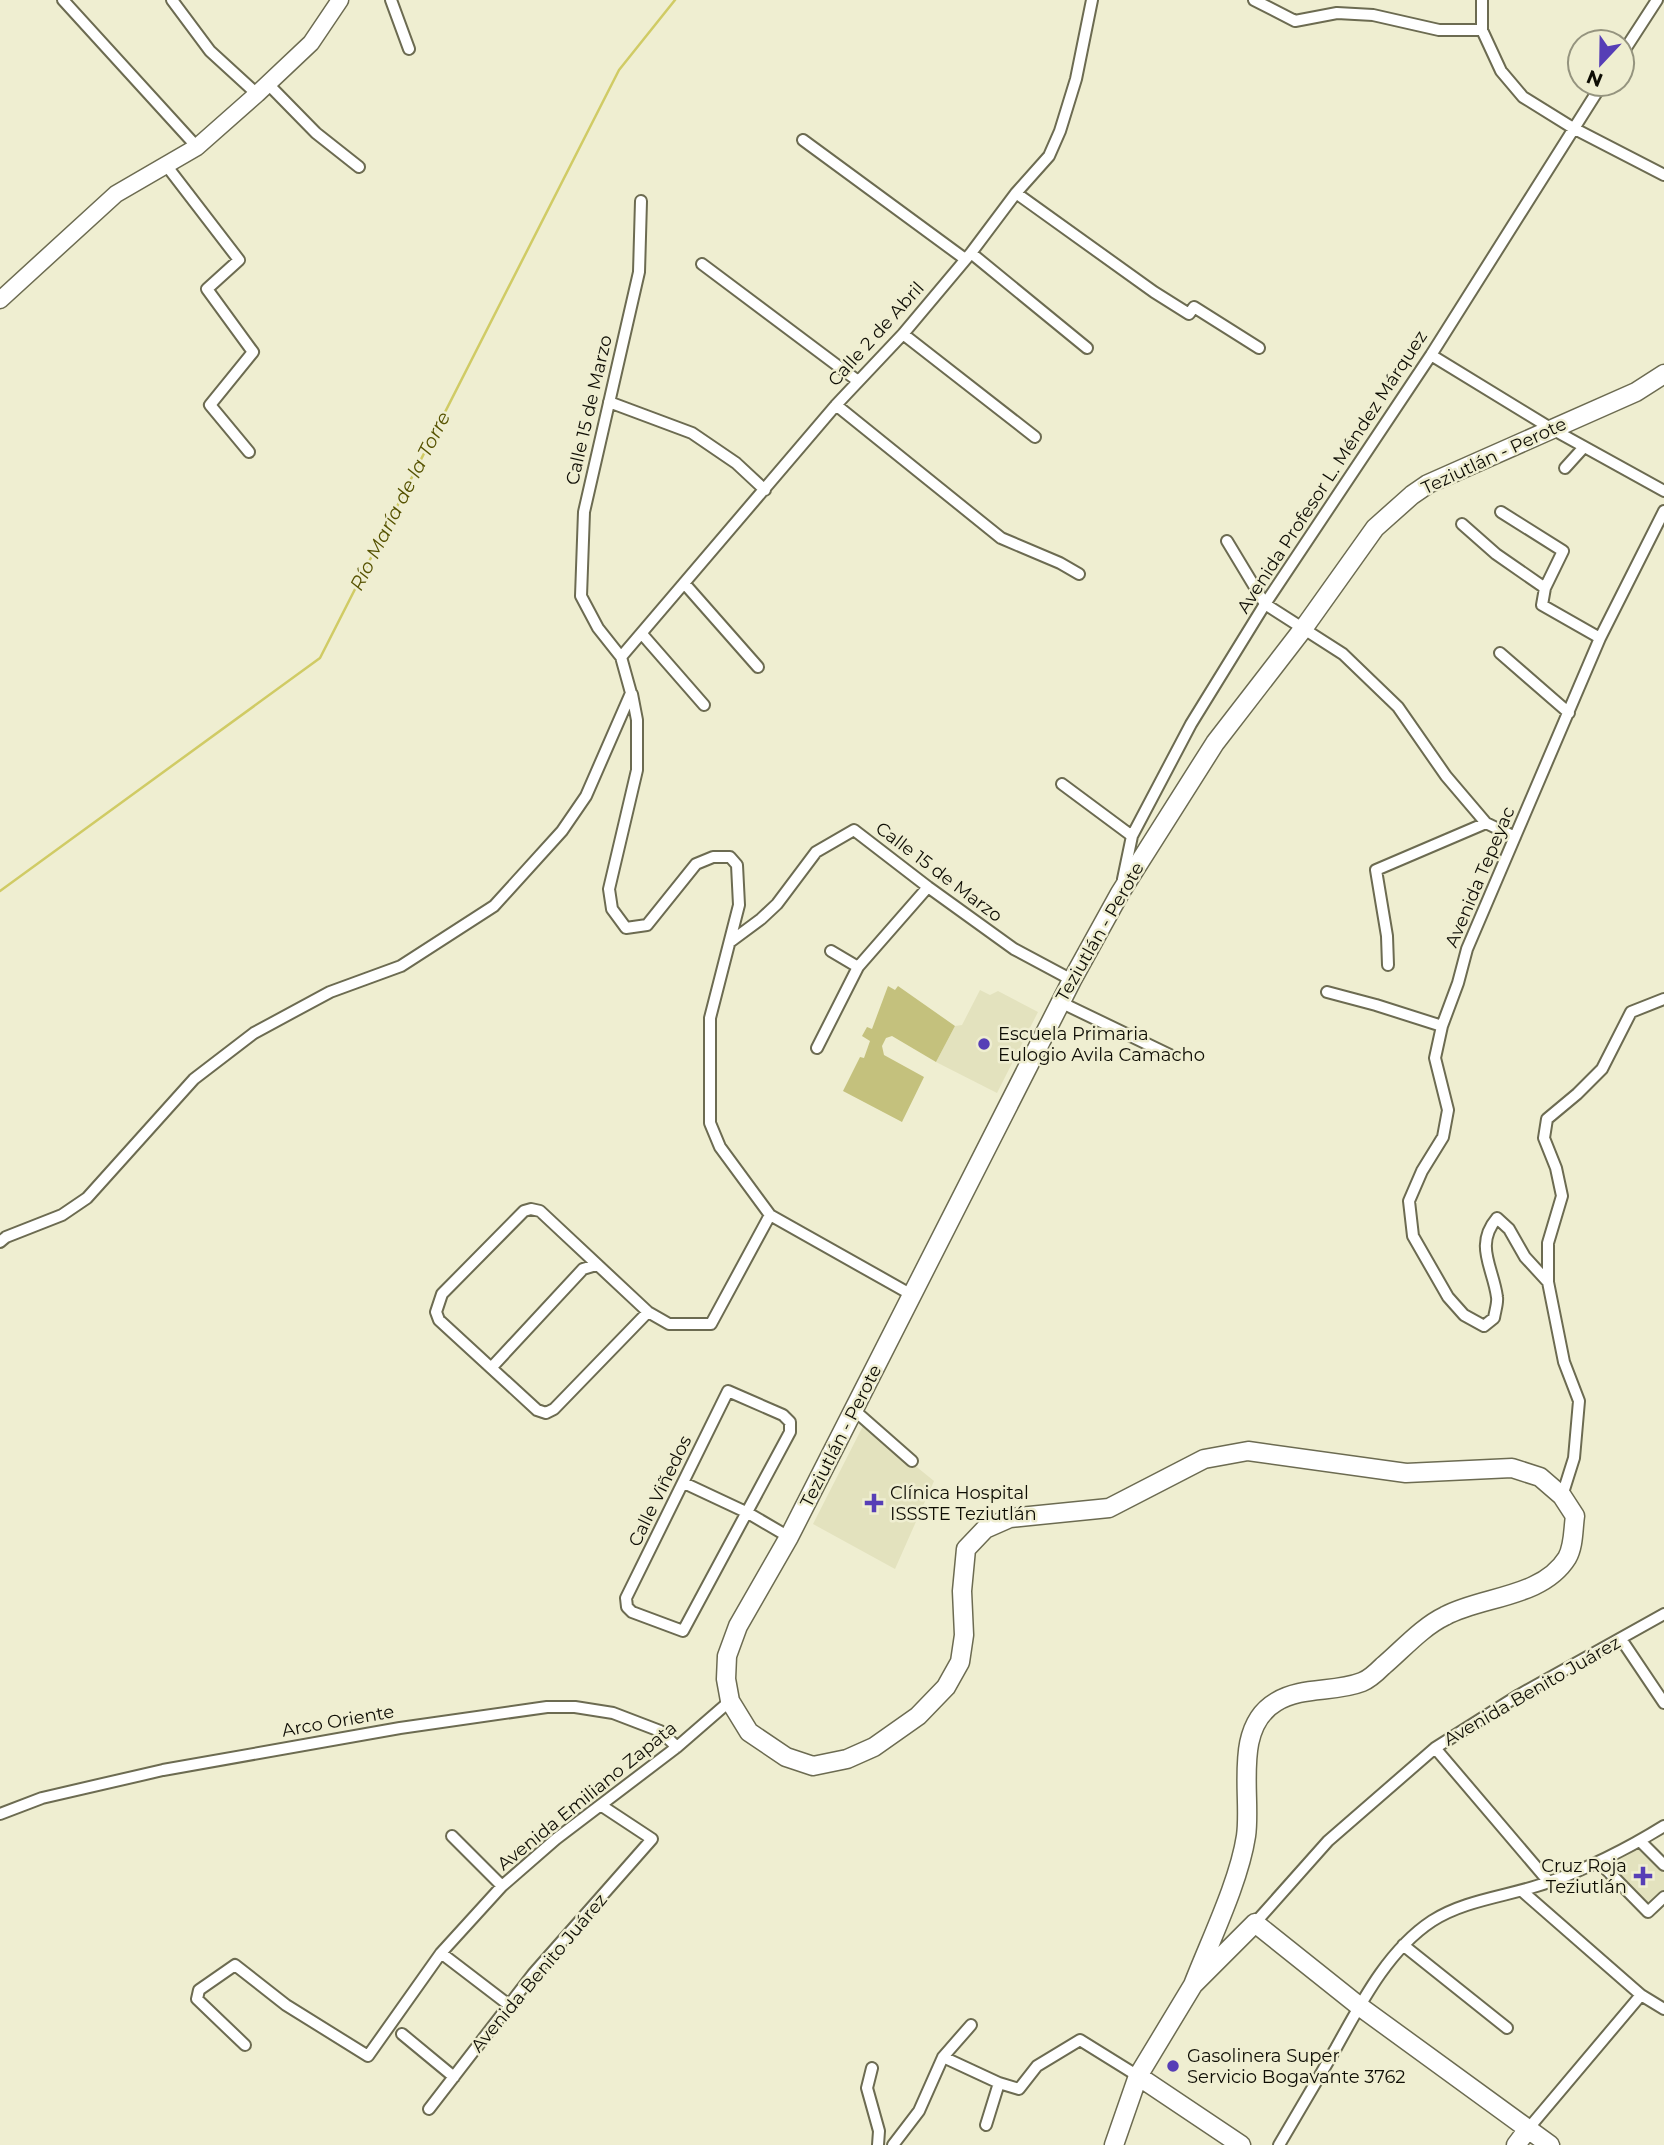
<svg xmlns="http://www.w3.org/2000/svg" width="1664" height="2145" font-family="Montserrat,sans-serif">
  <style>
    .built { fill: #e3e2be }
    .green { fill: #c4c17d }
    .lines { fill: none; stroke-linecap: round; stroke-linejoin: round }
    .stream { stroke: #d0cb65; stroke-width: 2.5 }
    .minor-casing { stroke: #6c6b51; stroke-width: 14 }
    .secondary-casing { stroke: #6c6b51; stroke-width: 19 }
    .primary-casing { stroke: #6c6b51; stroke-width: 21 }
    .minor { stroke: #fff; stroke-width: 10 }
    .secondary { stroke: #fff; stroke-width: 16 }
    .primary { stroke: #fff; stroke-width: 18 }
    .poi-dot { fill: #563eb6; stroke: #efeed1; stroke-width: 2.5 }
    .labels { text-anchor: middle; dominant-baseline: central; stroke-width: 5; stroke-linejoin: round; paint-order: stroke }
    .street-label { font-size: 18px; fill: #0f0e05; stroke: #efeed1 }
    .poi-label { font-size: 18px; fill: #0f0e05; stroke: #efeed1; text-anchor: start }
    .water-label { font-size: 19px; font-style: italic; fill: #565200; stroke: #efeed1 }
  </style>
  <rect width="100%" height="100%" fill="#efeed1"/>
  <path class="built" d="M980,990l10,5 8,-4 40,21 -41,81 -61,-31 19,-36 7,-1z
    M864,1424l70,57 -39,88 -82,-45z
    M1639,1847l25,26v17l-15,14 -40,-41z"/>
  <path class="green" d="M888,986l7,4 3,-4 57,40 -19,36 -44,-26 -6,2 -4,8 2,9 40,22 -22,45 -59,-31 17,-34 4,1 6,-17 -8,-5 5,-9 5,2z"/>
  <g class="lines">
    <path class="stream" d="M0,891l320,-233 299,-588 56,-70"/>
    <defs>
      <path id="minor" d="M63,0l134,147
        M172,0l38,51 47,43
        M391,0l18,49
        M1254,0l41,21 42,-8 36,2 66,15h43
        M1482,0v30l19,41 22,26 50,31 91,47
        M1622,54l35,-54
        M267,83l49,50 43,34
        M803,140l162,119
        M166,165l73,95 -32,29 46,63 -43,53 39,47
        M1016,193l138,99 35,22 5,-7 65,41
        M971,253l116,95
        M702,264l156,117
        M903,334l132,103
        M1431,355l121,74 112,62
        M609,402l83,31 44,30 29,27
        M836,405l165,133 59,25 19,11
        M1565,468l19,-21
        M1501,512l62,39 -18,37 -3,17 58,33
        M1462,524l34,30 49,34
        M1227,541l38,63 78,50 55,53 48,69 40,47 29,14
        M684,583l74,84
        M642,634l62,71
        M1500,653l69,60
        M621,657l215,-252 67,-71 68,-81 45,-60 33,-37 11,-25 16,-52 16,-79
        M632,694l5,26v50l-28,119 3,20 14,19 21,-3 49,-61 17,-7h17l7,8 2,40 -29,113v105l10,24 50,68 142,80
        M1062,784l70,52
        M1123,879l9,-43 59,-112 74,-120 166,-249 171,-271
        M730,942l31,-23 16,-15 39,-52 38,-22 74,57 86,62 58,31
        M831,951l27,16
        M1388,965l-1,-29 -11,-66 110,-47
        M1327,992l49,13 66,21
        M1060,1002l110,53
        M817,1048l41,-81 70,-80
        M0,1242l6,-5 56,-22 25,-17 107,-119 60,-46 76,-41 71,-26 93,-60 68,-75 24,-35 45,-103 -10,-36 -23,-29 -17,-32 3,-84 55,-240 2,-71
        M1548,1282v-39l14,-47 -6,-28 -12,-30 3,-19 30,-25 25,-25 29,-57 33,-13
        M648,1312l-94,97 -8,4 -9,-3 -98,-90 -3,-8 6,-18 82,-83 7,-2 9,2 108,101 21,12h42l59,-109
        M492,1367l91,-98 13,-4
        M728,1391l55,24 7,7v10l-107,199 -51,-19 -5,-5 -1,-9z
        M854,1410l58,51
        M684,1483l64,30 41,24
        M1562,1496l12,-38 5,-57 -15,-39 -16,-80 -23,-25 -16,-28 -12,-11c-23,27 -4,49 0,79 1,6 -2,14 -3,21l-10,8 -20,-11 -16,-18 -35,-61 -4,-35 13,-30 21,-34 5,-27 -13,-52 7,-32 16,-43 9,-34 133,-311 64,-127
        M1621,1639l43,64
        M1435,1748l114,134
        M0,1814l42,-16 121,-28 237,-42 147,-21h28l38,6 47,18 17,16
        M452,1836l50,50
        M1640,1841l24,24
        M1599,1862l49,50 16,-15
        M1522,1891l119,104 23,14
        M1255,1923l73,-82 107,-93 84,-53 145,-81
        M1403,1945l104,83
        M441,1953l68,52
        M402,2034l52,43
        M245,2045l-48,-46 2,-9 36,-25 51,40 82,51 73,-103 61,-67 54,-47 121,-92 53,-46
        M943,2057l56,26 20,6 18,-23 43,-26 58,36
        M872,2068l-5,20 12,43 -1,14
        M429,2109l104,-135 119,-135 -50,-33
        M986,2125l13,-42
        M1528,2129l113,-134
        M893,2145l26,-34 24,-54 28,-32
        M1279,2145c19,-32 38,-65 57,-97 25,-45 52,-98 96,-127 34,-22 79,-25 117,-39 40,-14 78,-33 115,-56"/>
      <path id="secondary" d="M0,300l116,-106 81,-47 60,-53 54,-51 29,-43"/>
      <path id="primary" d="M1193,1985c17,-44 46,-103 53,-149 6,-40 -14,-108 30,-134 26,-16 58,-9 86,-20 8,-3 15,-10 21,-16 19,-16 39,-39 62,-50 37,-20 97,-18 122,-58 7,-12 6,-29 8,-42l-13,-20 -22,-19 -28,-9 -106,5 -158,-22 -44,8 -95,49 -99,10 -25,11 -19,20 -4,42 2,44 -4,27 -14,25 -28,29 -44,31 -27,12 -34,7 -27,-9 -37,-25 -19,-31 -4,-22 1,-23 11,-30 51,-89 283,-557 48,-87 95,-150 88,-114 72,-101 37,-33 16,-11 208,-92 28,-18
        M1138,2076l103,69
        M1114,2145l24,-69 55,-91 62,-62 104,83 191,139
        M1516,2145l12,-16"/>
    </defs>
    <use href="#minor" class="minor-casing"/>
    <use href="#secondary" class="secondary-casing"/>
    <use href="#primary" class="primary-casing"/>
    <use href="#minor" class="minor"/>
    <use href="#secondary" class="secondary"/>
    <use href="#primary" class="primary"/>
  </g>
  <g class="poi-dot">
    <circle cx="984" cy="1044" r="7"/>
    <path d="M870.5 1492.5h7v7h7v7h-7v7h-7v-7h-7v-7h7z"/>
    <path d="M1639.5 1865.5h7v7h7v7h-7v7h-7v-7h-7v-7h7z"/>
    <circle cx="1173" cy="2066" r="7"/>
  </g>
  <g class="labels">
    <g class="street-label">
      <text transform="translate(876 334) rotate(-48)">Calle 2 de Abril</text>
      <text transform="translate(589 410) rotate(-77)">Calle 15 de Marzo</text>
      <text transform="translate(1494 456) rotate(-25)">Teziutlán - Perote</text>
      <text transform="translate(1332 472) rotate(-57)">Avenida Profesor L. Méndez Márquez</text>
      <text transform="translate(939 872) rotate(37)">Calle 15 de Marzo</text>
      <text transform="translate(1480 877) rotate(-67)">Avenida Tepeyac</text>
      <text transform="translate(1100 932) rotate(-60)">Teziutlán - Perote</text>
      <text transform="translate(841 1436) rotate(-63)">Teziutlán - Perote</text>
      <text transform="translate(660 1491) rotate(-64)">Calle Viñedos</text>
      <text transform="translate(1532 1691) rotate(-30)">Avenida Benito Juárez</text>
      <text transform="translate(338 1721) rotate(-10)">Arco Oriente</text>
      <text transform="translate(587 1796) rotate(-39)">Avenida Emiliano Zapata</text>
      <text transform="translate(539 1973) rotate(-50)">Avenida Benito Juárez</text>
    </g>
    <g class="poi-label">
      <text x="998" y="1034">Escuela Primaria<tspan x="998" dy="21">Eulogio Avila Camacho</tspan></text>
      <text x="890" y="1493">Clínica Hospital<tspan x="890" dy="21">ISSSTE Teziutlán</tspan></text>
      <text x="1627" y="1866" text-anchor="end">Cruz Roja<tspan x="1627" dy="21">Teziutlán</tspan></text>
      <text x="1187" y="2056">Gasolinera Super<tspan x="1187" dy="21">Servicio Bogavante 3762</tspan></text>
    </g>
    <g class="water-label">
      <text transform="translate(400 501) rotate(-63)">Río María de la Torre</text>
    </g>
  </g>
  <g transform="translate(1601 63) rotate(202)"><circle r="33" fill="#efeed1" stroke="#95947f" stroke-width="2"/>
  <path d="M0-5L12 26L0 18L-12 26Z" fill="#563eb6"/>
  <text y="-10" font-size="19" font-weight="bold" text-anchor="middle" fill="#0f0e05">N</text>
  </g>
</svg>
